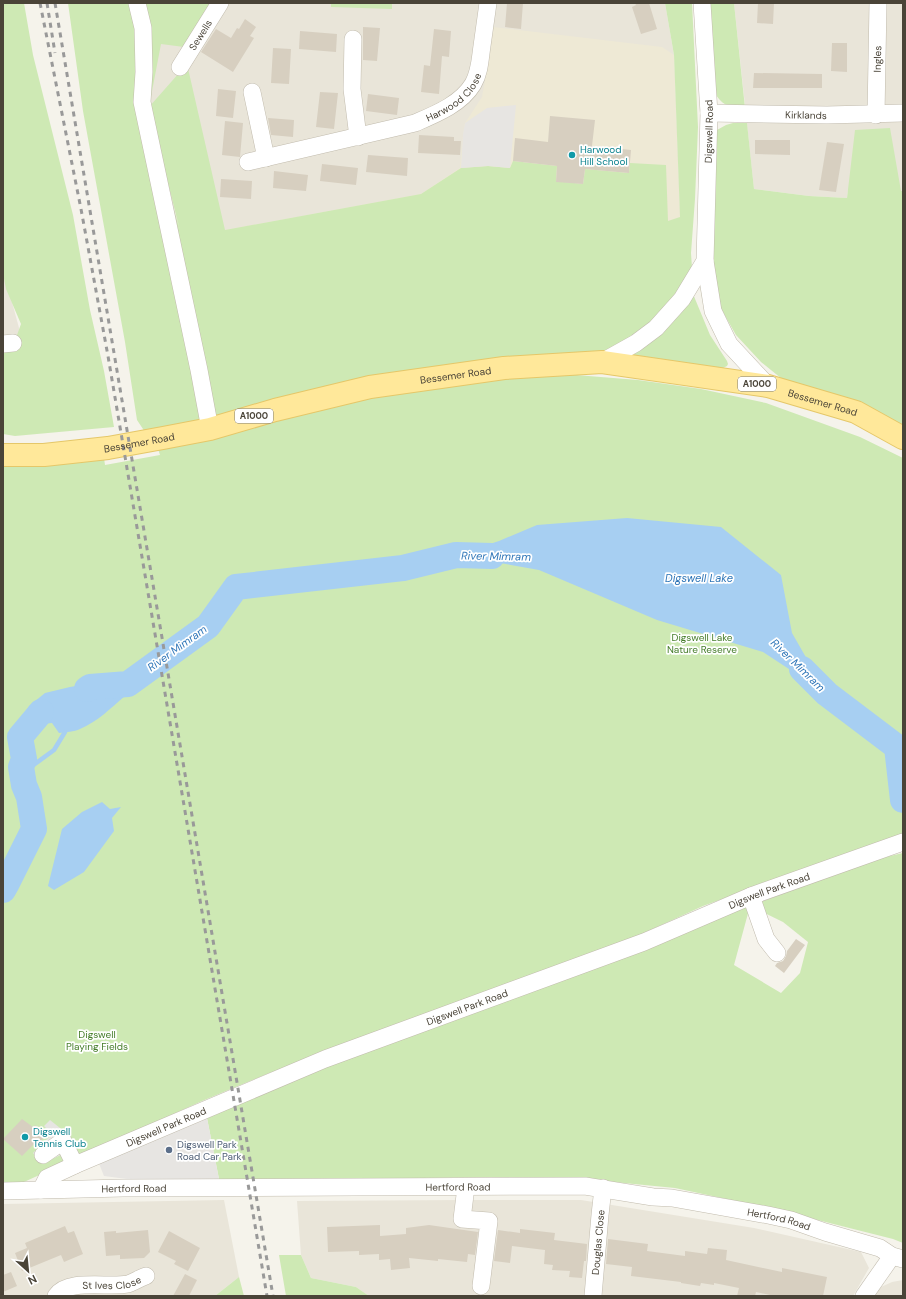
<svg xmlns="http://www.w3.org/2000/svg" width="906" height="1299" font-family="'DM Sans',sans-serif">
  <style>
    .residential { fill: #e9e5d9 }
    .education { fill: #eee9d5 }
    .green { fill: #cee9b4; fill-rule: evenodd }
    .parking { fill: #e7e5e2 }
    .water { fill: #a7cff2 }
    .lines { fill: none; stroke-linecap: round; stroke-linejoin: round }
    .stream { stroke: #a7cff2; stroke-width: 4.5 }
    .river { stroke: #a7cff2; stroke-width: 26 }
    .building { fill: #d7cfc0 }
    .minor-casing { stroke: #c1bbad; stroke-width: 18 }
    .major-casing { stroke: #e5c769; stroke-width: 24 }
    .minor { stroke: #fff; stroke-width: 17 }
    .major { stroke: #ffe89a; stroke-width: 22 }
    .rail { stroke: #999; stroke-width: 3; stroke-dasharray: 5 5; stroke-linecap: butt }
    .culture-dot { fill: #0f9aa8; stroke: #fff; stroke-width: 1.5 }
    .service-dot { fill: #5c6f8a; stroke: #fff; stroke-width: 1.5 }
    .labels { text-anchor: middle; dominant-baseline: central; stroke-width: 3.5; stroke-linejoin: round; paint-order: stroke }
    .shield { fill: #fff; stroke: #807c74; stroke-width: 1 }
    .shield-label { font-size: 9px; font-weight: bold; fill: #4a4438 }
    .street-label { font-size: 10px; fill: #4a4438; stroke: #fff }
    .culture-label { font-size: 10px; fill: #0d838f; stroke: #fff; text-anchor: start }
    .park-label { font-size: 10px; fill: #457d2a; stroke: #fff }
    .service-label { font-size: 10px; fill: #4e5e75; stroke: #fff; text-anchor: start }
    .water-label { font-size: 11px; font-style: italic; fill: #2f76b8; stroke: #fff }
  </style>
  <rect width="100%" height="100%" fill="#f5f3eb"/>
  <path class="residential" d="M112,3h553l9,52 6,161 -500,180z
    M734,3h169v188l-55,-1 -1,8 -38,-2 -55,-7z
    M3,269l38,140 -38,8z
    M224,1200l15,77 -24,19h-212v-92z
    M464,1200h117l173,28 107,24 8,16 -16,28h-484l-13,-9 -45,-9 -10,-23 -4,-54z
    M903,1280v16h-30l8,-9 11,-5z"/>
  <path class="education" d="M493,27l169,20 12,8 6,161 -3,25 -452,-11 196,-36 39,-26 3,-34 2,-11 17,-26 5,-28 2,-23z"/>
  <path class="green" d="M3,3h21l9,52 40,160 17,95 14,61 10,56 -99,9 -12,-2v-85l10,-3 8,-22 -15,-35 -3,-16z
    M68,3h143l-27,44 -23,-3 -12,63 38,-43 38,166 196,-36 40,-26 27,-2 22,2 3,-7 44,5 -1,15 27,3 2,-15 44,4 1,-10 36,2 2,56 12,-4 -6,-162 -9,-52h27l6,124 -3,72 -4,54 1,15 -30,46 -51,40 -464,81 -10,-15 -12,-78 -42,-231zM151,117l29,113 -22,-73z
    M331,3h61v6l-61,-2z
    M707,3h27l11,105c-15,-2 -20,0 -29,-13z
    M733,123h14l7,66 55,7 38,2 8,-68 35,-2 11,63h2v247l-116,-55 -26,-21 -25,-27 -16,-28 -13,-50 7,-117 3,-10 9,-5z
    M693,294l17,41 17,26 1,3 -1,2 -4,2 -89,-13v-3z
    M551,373l87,7 63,9 65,14 94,34 43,21v380l-68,20 -132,48 -68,31 -138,50 -230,87 -65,27 -189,86 -10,-1v-720l39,-1 62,-7 1,7 55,-10 -3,-9 239,-58z
    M903,853v390l-10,-4 -115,-29 -103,-22 -92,-9 -92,-2 -206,3 -66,-1 -12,-61 120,-53 423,-159 127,-47zM750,906l33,16 25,20 -8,31 -19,20 -47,-28z
    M279,1255h22l10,23 45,9 13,9h-83z
    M239,1277l5,19h-29z"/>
  <path class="parking" d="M516,105l-6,63 -22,-2 -27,2 2,-34 2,-11 22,-15z
    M207,1118l12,61h-92l-23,-3 -6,-15z
    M50,1120l10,8 16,19 -33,17 -10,-11 19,-19 -8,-8z"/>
  <path class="water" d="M627,518l94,9 60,48 11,58 35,61 -64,-42 -106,-32 -118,-50 -83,-15 43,-14 38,-16z
    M116,679l6,6 3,11c-14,12 -28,26 -45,33 -6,3 -14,3 -21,4l-7,-10c-14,1 -22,7 -32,16l-2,-7 2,-9 9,-17 16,-13 25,-6z
    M102,802l8,7 11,-2 -9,11 2,13 -30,41 -30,18 -6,-4 14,-57 20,-17z"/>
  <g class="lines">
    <path class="stream" d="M21,767l7,2 26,-19 11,-18"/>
    <path class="river" d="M802,669l25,25 70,53 6,53
      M87,689l3,-2 38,-3 80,-58 28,-39 167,-19 53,-13 36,1
      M3,890l4,-7 27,-54 -5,-32 -5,-12 -3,-18 3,-8 -4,-22 21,-25"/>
  </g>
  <path class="building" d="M507,3h16l-2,26 -16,-2z
    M635,3h14l8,26 -16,5 -9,-27 4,-2z
    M758,3h16l-1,21 -16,-1z
    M245,19l11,8 -6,9 4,2 -21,34 -32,-20 15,-23 15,9 6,-10 2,1z
    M363,27l17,1 -3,33 -14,-1z
    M434,29l17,2 -2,26 -7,-1 -3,38 -18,-2 3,-27 6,1z
    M300,31l37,3 -1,18 -37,-3z
    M832,43h15v29l-16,-1z
    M273,48l18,1 -2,35 -18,-1z
    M754,73l68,1v14h-69z
    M218,89l18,2 -3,27 -17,-2z
    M320,92l18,1 -4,36 -18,-2z
    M368,94l31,4 -2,17 -31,-4z
    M550,116l45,4 -3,26 39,4 -2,23 -44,-4 -2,15 -27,-2 1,-16 -44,-5 2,-23 33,4z
    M268,118l26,2 -1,17 -22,-2z
    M225,121l18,2 -3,34 -18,-2z
    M419,135l35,2v4h7l-1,14 -42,-2z
    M755,140h35v15l-35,-1z
    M827,142l17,2 -8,48 -17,-2z
    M368,155l40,3 -1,18 -41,-4z
    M322,164l36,4 -2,17 -36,-4z
    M274,171l34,4 -2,16 -33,-3z
    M221,179l31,2 -1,18 -31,-2z
    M796,939l9,6 -21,28 -9,-7 2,-3 6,-2 3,-5 1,-5z
    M22,1119l11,8 2,-2 11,10 -8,10 -3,-2 -13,13 -19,-17z
    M380,1225v11l26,-2v-6l23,-3 49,7 -3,23 -7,-1 -1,8 -29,-3v2l-29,-3 1,10 -19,2 -1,-11 -11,1v-6l-20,1v-4l-31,1 -1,-25z
    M65,1226l3,7 6,-2 9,23 -19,8 -3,-7 -39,16 -7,-18 12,-5 -2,-5z
    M520,1229l35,4 -1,7 33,4 -1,17h-2l-2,17 -13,-1 1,-6 -18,-1 1,-5 -9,-1 1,-14 -33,-4 -2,17 -16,-2 4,-31 22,3z
    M148,1230l2,22 -6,6 -24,1v-4l-14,1 -2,-24 12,-1v2z
    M169,1231l31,17 -12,23 -14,-7 2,-3 -18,-9z
    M608,1239l40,5 -1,7 38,5v-5l22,3 1,-6 19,2 -1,10 56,12v-4l45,9 -4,19h-48l-19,-4 -1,4h-18l2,-8 -25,-5v2l-13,-2 -1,3 -19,-3v-1l-50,-6 1,-9 -26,-3z
    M11,1272l6,14 -14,6v-17z
    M185,1274l12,6 -8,16h-16z"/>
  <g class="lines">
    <defs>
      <g id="minor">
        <path d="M137,3l6,25 1,44 -2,30 57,268 11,59"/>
        <path d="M353,39l-1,50 6,48"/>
        <path id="s1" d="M180,67l40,-64"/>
        <path d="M252,92l14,66"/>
        <path id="s2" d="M709,113l118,2 76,-2"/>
        <path id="s3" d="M876,115l2,-112"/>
        <path id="s4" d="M248,162l167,-39c21,-9 46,-19 58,-39 7,-12 7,-25 9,-38 2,-15 4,-29 6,-43"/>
        <path d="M705,261l8,50 16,33 39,42"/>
        <path d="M3,344l10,-1"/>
        <path id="s5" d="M602,362l34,-19 20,-15 26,-29 23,-38 4,-148 -7,-110"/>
        <path d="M751,896l15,43 11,14"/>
        <path d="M43,1155l20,-14 12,24"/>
        <path d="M466,1187l-4,32 27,2 -8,65"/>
        <path id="s6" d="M41,1190l6,-12 28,-13 250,-106 319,-117 107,-46 152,-54"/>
        <path id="s7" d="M3,1191l120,-3 462,-2 68,11 19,1 96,17 23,5 34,12 55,16 12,8 11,3"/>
        <path id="s8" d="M56,1296c12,-18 53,-8 72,-12 6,-2 12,-6 18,-8"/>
        <path id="s9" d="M593,1296l7,-81 3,-27"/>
        <path d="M864,1296l28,-40"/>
      </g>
      <g id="major">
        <path id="s10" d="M3,455h41l64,-7 55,-10 47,-9 65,-19 95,-23 134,-19 98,-6 166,24 88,26 47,26"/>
      </g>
    </defs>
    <use href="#minor" class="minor-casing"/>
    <use href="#major" class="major-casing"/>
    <use href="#minor" class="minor"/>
    <use href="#major" class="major"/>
    <path class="rail" d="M40,3l41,206 27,147 159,940
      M47,3l8,50
      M55,3l218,1293"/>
  </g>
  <g class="culture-dot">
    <circle cx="572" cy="155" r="4"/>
    <circle cx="25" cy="1137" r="4"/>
  </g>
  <circle class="service-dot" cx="169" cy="1150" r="4"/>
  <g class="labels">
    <g class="shield">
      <rect x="738" y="377" width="38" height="14" rx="3"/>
      <rect x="235" y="409" width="38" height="14" rx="3"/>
    </g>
    <g class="shield-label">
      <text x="757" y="384">A1000</text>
      <text x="254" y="416">A1000</text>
    </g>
    <g class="street-label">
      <text stroke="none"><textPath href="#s1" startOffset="38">Sewells</textPath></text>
      <text stroke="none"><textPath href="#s3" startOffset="56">Ingles</textPath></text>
      <text stroke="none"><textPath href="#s4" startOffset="219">Harwood Close</textPath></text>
      <text stroke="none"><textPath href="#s2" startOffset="97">Kirklands</textPath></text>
      <text stroke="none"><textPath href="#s5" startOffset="277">Digswell Road</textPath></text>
      <text stroke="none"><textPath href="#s10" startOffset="461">Bessemer Road</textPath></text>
      <text stroke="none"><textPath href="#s10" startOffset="833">Bessemer Road</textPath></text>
      <text stroke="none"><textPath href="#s10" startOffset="137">Bessemer Road</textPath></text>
      <text stroke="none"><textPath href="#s6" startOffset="791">Digswell Park Road</textPath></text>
      <text stroke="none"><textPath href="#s6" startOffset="467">Digswell Park Road</textPath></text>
      <text stroke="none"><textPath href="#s6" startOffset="143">Digswell Park Road</textPath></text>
      <text stroke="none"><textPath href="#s7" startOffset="455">Hertford Road</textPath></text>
      <text stroke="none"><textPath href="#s7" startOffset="131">Hertford Road</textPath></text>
      <text stroke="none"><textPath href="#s7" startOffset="779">Hertford Road</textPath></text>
      <text stroke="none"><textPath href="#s9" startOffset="54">Douglas Close</textPath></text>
      <text stroke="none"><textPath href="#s8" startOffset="59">St Ives Close</textPath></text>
    </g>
    <g class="culture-label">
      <text x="580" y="149">Harwood<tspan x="580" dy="12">Hill School</tspan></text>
      <text x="33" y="1131">Digswell<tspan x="33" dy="12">Tennis Club</tspan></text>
    </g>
    <g class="park-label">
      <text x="702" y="637">Digswell Lake<tspan x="702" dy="12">Nature Reserve</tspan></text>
      <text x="97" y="1034">Digswell<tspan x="97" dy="12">Playing Fields</tspan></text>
    </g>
    <g class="service-label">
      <text x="177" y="1144">Digswell Park<tspan x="177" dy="12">Road Car Park</tspan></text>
    </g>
    <g class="water-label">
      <text transform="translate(496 556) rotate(1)">River Mimram</text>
      <text x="699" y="578">Digswell Lake</text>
      <text transform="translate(177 648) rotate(-36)">River Mimram</text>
      <text transform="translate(798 665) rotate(44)">River Mimram</text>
    </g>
  </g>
  <rect width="906" height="1299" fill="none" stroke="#4a4438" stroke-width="8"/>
  <g transform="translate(28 1271) rotate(153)" stroke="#ffffff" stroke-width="3" paint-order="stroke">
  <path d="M0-3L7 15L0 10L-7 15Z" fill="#4a4438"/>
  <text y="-6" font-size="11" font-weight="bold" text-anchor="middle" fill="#4a4438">N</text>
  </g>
</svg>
